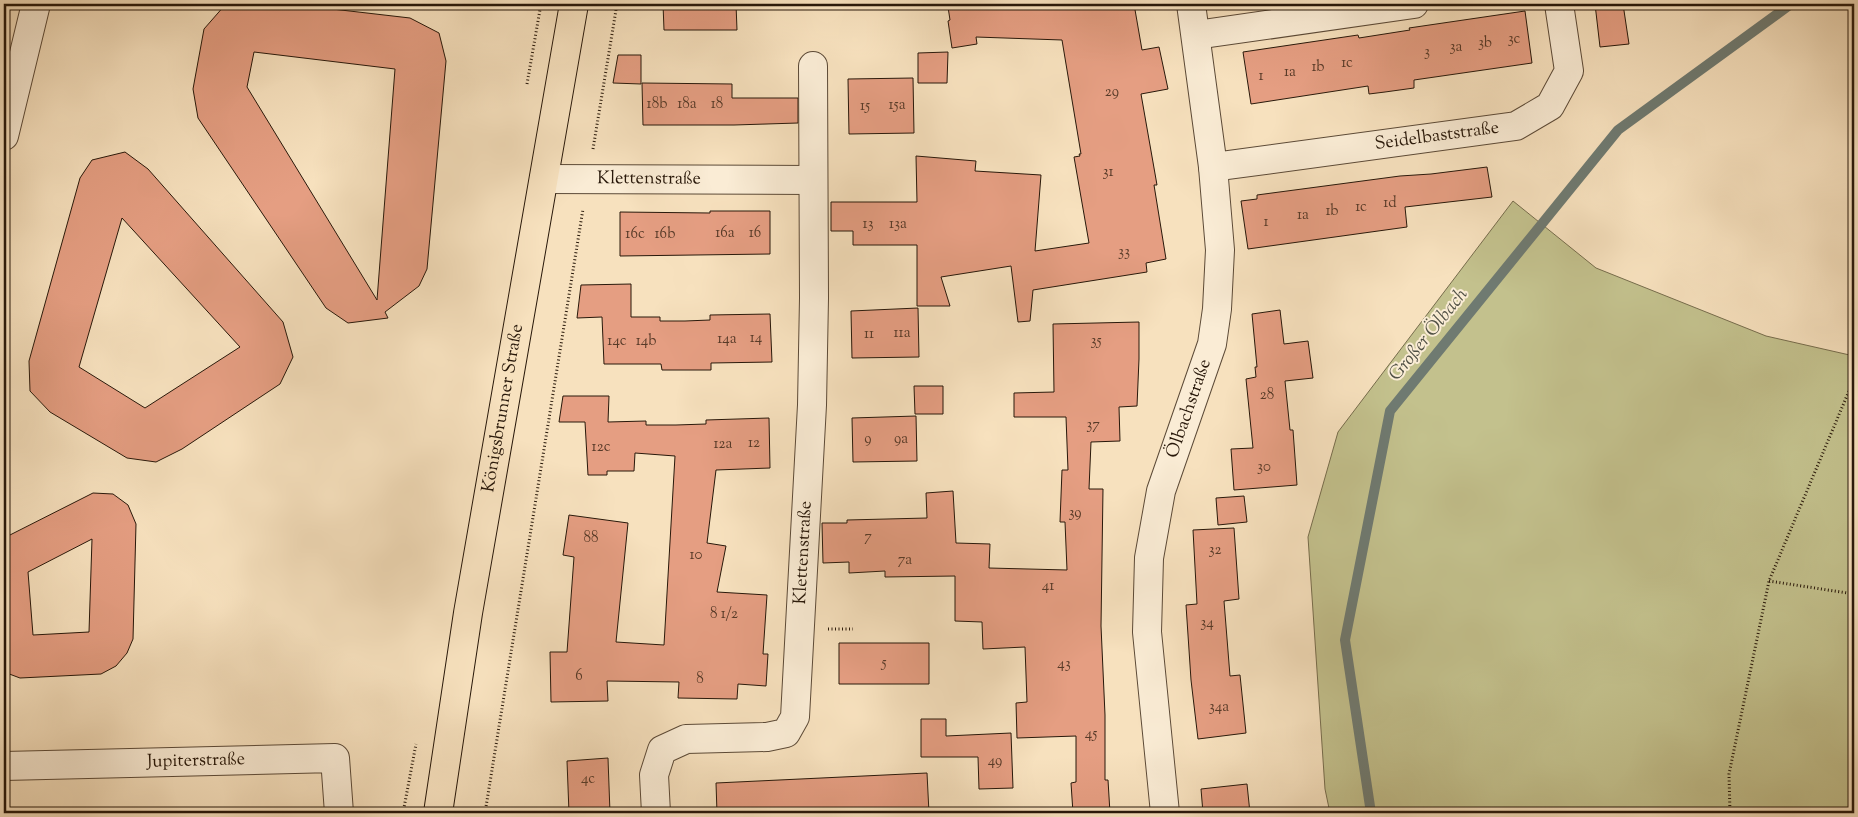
<svg xmlns="http://www.w3.org/2000/svg" width="1858" height="817" font-family="'Sorts Mill Goudy',serif">
  <style>
    .green { fill: #c3c18d; stroke: #766c4c }
    .lines { fill: none; stroke-linecap: round; stroke-linejoin: round }
    .stream { stroke: #6f7a71; stroke-width: 10 }
    .building { fill: #e59e82; stroke: #28180a; fill-rule: evenodd }
    .minor-casing { stroke: #5c4a37; stroke-width: 30 }
    .major-casing { stroke: #28180a; stroke-width: 30 }
    .path { stroke: #28180a; stroke-width: 3; stroke-dasharray: 1 2.5; stroke-linecap: butt }
    .minor { stroke: #faecd5; stroke-width: 28 }
    .major { stroke: #f7e1be; stroke-width: 28 }
    .labels { text-anchor: middle; dominant-baseline: central; stroke-width: 4; stroke-linejoin: round; paint-order: stroke }
    .number-label { font-size: 15px; fill: #573a28 }
    .street-label { font-size: 18px; fill: #28180a; stroke: #faecd5 }
    .water-label { font-size: 19px; font-style: italic; fill: #515146; stroke: #faecd5 }
  </style>
  <rect width="100%" height="100%" fill="#f7e1be"/>
  <filter id="stains"><feTurbulence type="fractalNoise" baseFrequency=".004" numOctaves="4"/><feColorMatrix values="0 0 0 0 .2 0 0 0 0 .09 0 0 0 0 .02 0 0 0 .5 -.17"/></filter>
  <radialGradient id="worn" r=".72"><stop offset=".6" stop-color="#630" stop-opacity="0"/><stop offset="1" stop-color="#630" stop-opacity=".3"/></radialGradient>
  <path class="green" d="M1513,201l83,67 170,68 88,20v457h-524l-5,-24 -17,-252 30,-105z"/>
  <g class="lines">
    <path class="stream" d="M1371,813l-26,-173 45,-229 228,-281 173,-126"/>
  </g>
  <path class="building" d="M231,4h58l121,14 29,15 7,28 -19,208 -8,17 -34,26 3,6 -40,5 -22,-15 -128,-190 -5,-29 11,-60 21,-24zM254,52l141,17 -18,231 -130,-213z
    M663,4h73l1,26h-73z
    M951,4h183l8,46 17,-3 9,42 -27,5 16,91h-3l12,74 -20,4 1,9 -114,18 -3,31 -12,1 -7,-56 -70,11 9,29h-33v-61h-64v-14h-22v-29h86l-1,-46 60,5 -1,10 66,4 -6,76 54,-8 -15,-86 6,-1 -1,-2h2l-19,-114 -86,-3 1,7 -25,4 -4,-27 2,-1 -2,-13 3,-1z
    M1595,4h28l6,40 -29,3z
    M1525,11l7,52 -118,17v8l-29,4 -16,2 -1,-8 -117,18 -8,-52 115,-17 1,3 51,-8 -1,-2z
    M948,52l-1,31h-29v-30z
    M618,55h23v29l-28,-1z
    M913,78l1,55 -65,1 -1,-55z
    M642,83l90,1v14h66v25l-64,2h-91z
    M125,152l23,17 135,153 10,35 -13,27 -98,65 -26,13 -29,-4 -77,-46 -20,-21 -1,-30 51,-183 12,-18zM122,218l118,129 -95,61 -66,-41z
    M1487,167l5,30 -87,10 2,20 -159,22 -7,-48 16,-2v-4l143,-19 31,-2z
    M710,211h60v43l-150,2v-44l90,1z
    M631,284v33h29v4h25l25,-1v-5l60,-1 2,48 -61,1v7h-49l-1,-6h-57l-2,-47 -25,1 4,-33z
    M918,308l1,49 -67,1 -1,-47z
    M1280,310l4,34 24,-3 5,37 -28,3 5,49h3l4,55 -63,5 -3,-41 22,-1 -7,-69 10,-2 -1,-10h2l-5,-53z
    M1139,322v37l-2,47 -18,1 1,34 -29,1 -2,47h14l-2,137 4,89v65h3l2,33h-37l-2,-30 5,-1v-46l-59,2 -1,-35 11,-1 -2,-55 -42,2 -1,-27 -27,-1v-45l-70,1v-6l-36,2v-11l-26,1 -1,-40h25v-3l80,-2 -1,-25 27,-2 3,52 34,1 -1,24 78,2 -2,-48h-5l2,-52h6l-2,-53h-52v-24l40,-1 -1,-68z
    M914,386h29v28h-28z
    M563,396h46l-1,26 38,-1v4h30l30,-1v-4l63,-2 1,50 -54,2 -9,73 19,3 -9,46 50,3 -4,59h5l-2,32 -28,-2 -1,15 -59,-1 1,-16 -72,-1 1,20 -57,1 -1,-50h17l7,-95 -11,-2 6,-40 59,8 -12,119 48,3 11,-189 -40,-3 -1,18h-27v4h-19l-3,-53h-26z
    M916,416l1,45 -64,1 -1,-44z
    M93,493l20,1 15,11 8,19 -3,115 -6,14 -11,13 -15,8 -81,4 -16,-6v-134zM92,539l-3,93 -56,3 -5,-63z
    M1244,496l3,26 -29,3 -2,-27z
    M1234,528l5,71 -15,2 6,75 10,-1 6,58 -48,6 -7,-59 -5,-75 11,-1 -4,-74z
    M839,643h90v41h-90z
    M921,719h25v17l65,-3 2,55 -34,1 -1,-32h-57z
    M608,758l2,55h-41l-2,-52z
    M927,773l2,40h-212l-1,-30z
    M1247,784l3,29h-47l-2,-24z"/>
  <g class="lines">
    <defs>
      <g id="minor">
        <path d="M1196,35l218,-31"/>
        <path d="M4,136l32,-132"/>
        <path id="s1" d="M1213,167l303,-41 34,-20 19,-35 -10,-67"/>
        <path id="s2" d="M544,179l269,1"/>
        <path id="s3" d="M4,766l331,-8 4,55"/>
        <path id="s4" d="M656,813l-2,-38 8,-25 24,-11 81,-2 19,-4 9,-16 17,-312 2,-107 -1,-232"/>
        <path id="s5" d="M1165,813l-18,-181 2,-74 12,-67 51,-147 5,-35 3,-59 -7,-83 -22,-163"/>
      </g>
      <g id="major">
        <path id="s6" d="M438,813l30,-200 106,-609"/>
      </g>
    </defs>
    <use href="#minor" class="minor-casing"/>
    <use href="#major" class="major-casing"/>
    <path class="path" d="M527,84l14,-80
      M593,149l24,-145
      M1769,581l85,13
      M828,629h25
      M403,813l13,-69
      M485,813l98,-604
      M1730,813l-1,-39 40,-193 85,-202"/>
    <use href="#minor" class="minor"/>
    <use href="#major" class="major"/>
  </g>
  <g class="labels">
    <g class="number-label">
      <text x="1514" y="39">3c</text>
      <text x="1485" y="43">3b</text>
      <text x="1456" y="47">3a</text>
      <text x="1427" y="52">3</text>
      <text x="1347" y="63">1c</text>
      <text x="1318" y="67">1b</text>
      <text x="1290" y="72">1a</text>
      <text x="1261" y="76">1</text>
      <text x="1112" y="92">29</text>
      <text x="657" y="104">18b</text>
      <text x="687" y="104">18a</text>
      <text x="717" y="104">18</text>
      <text x="897" y="105">15a</text>
      <text x="865" y="106">15</text>
      <text x="1108" y="172">31</text>
      <text x="1390" y="203">1d</text>
      <text x="1361" y="207">1c</text>
      <text x="1332" y="211">1b</text>
      <text x="1303" y="215">1a</text>
      <text x="1266" y="222">1</text>
      <text x="868" y="224">13</text>
      <text x="898" y="224">13a</text>
      <text x="725" y="233">16a</text>
      <text x="755" y="233">16</text>
      <text x="635" y="234">16c</text>
      <text x="665" y="234">16b</text>
      <text x="1124" y="252">33</text>
      <text x="902" y="333">11a</text>
      <text x="869" y="334">11</text>
      <text x="756" y="338">14</text>
      <text x="727" y="339">14a</text>
      <text x="617" y="341">14c</text>
      <text x="646" y="341">14b</text>
      <text x="1096" y="341">35</text>
      <text x="1267" y="395">28</text>
      <text x="1093" y="425">37</text>
      <text x="868" y="439">9</text>
      <text x="901" y="439">9a</text>
      <text x="754" y="443">12</text>
      <text x="723" y="444">12a</text>
      <text x="601" y="447">12c</text>
      <text x="1264" y="467">30</text>
      <text x="1075" y="513">39</text>
      <text x="868" y="537">7</text>
      <text x="591" y="538">88</text>
      <text x="1215" y="550">32</text>
      <text x="696" y="555">10</text>
      <text x="905" y="560">7a</text>
      <text x="1048" y="586">41</text>
      <text x="724" y="614">8 1/2</text>
      <text x="1207" y="623">34</text>
      <text x="884" y="663">5</text>
      <text x="1064" y="664">43</text>
      <text x="579" y="676">6</text>
      <text x="700" y="679">8</text>
      <text x="1219" y="707">34a</text>
      <text x="1091" y="734">45</text>
      <text x="995" y="761">49</text>
      <text x="588" y="779">4c</text>
    </g>
    <g class="street-label">
      <text stroke="none"><textPath href="#s1" startOffset="226">Seidelbaststraße</textPath></text>
      <text stroke="none"><textPath href="#s2" startOffset="105">Klettenstraße</textPath></text>
      <text stroke="none"><textPath href="#s6" startOffset="410">Königsbrunner Straße</textPath></text>
      <text stroke="none"><textPath href="#s5" startOffset="411">Ölbachstraße</textPath></text>
      <text stroke="none"><textPath href="#s4" startOffset="374">Klettenstraße</textPath></text>
      <text stroke="none"><textPath href="#s3" startOffset="192">Jupiterstraße</textPath></text>
    </g>
    <g class="water-label">
      <text transform="translate(1429 335) rotate(-51)">Großer Ölbach</text>
    </g>
  </g>
  <rect width="1858" height="817" fill="none" stroke="#f7e1be" stroke-width="20"/>
  <rect x="5" y="5" width="1848" height="807" fill="none" stroke="#28180a" stroke-width="2.5"/>
  <rect x="10" y="10" width="1838" height="797" fill="none" stroke="#28180a"/>
  <rect width="100%" height="100%" filter="url(#stains)"/>
  <rect width="100%" height="100%" fill="url(#worn)"/>
</svg>
